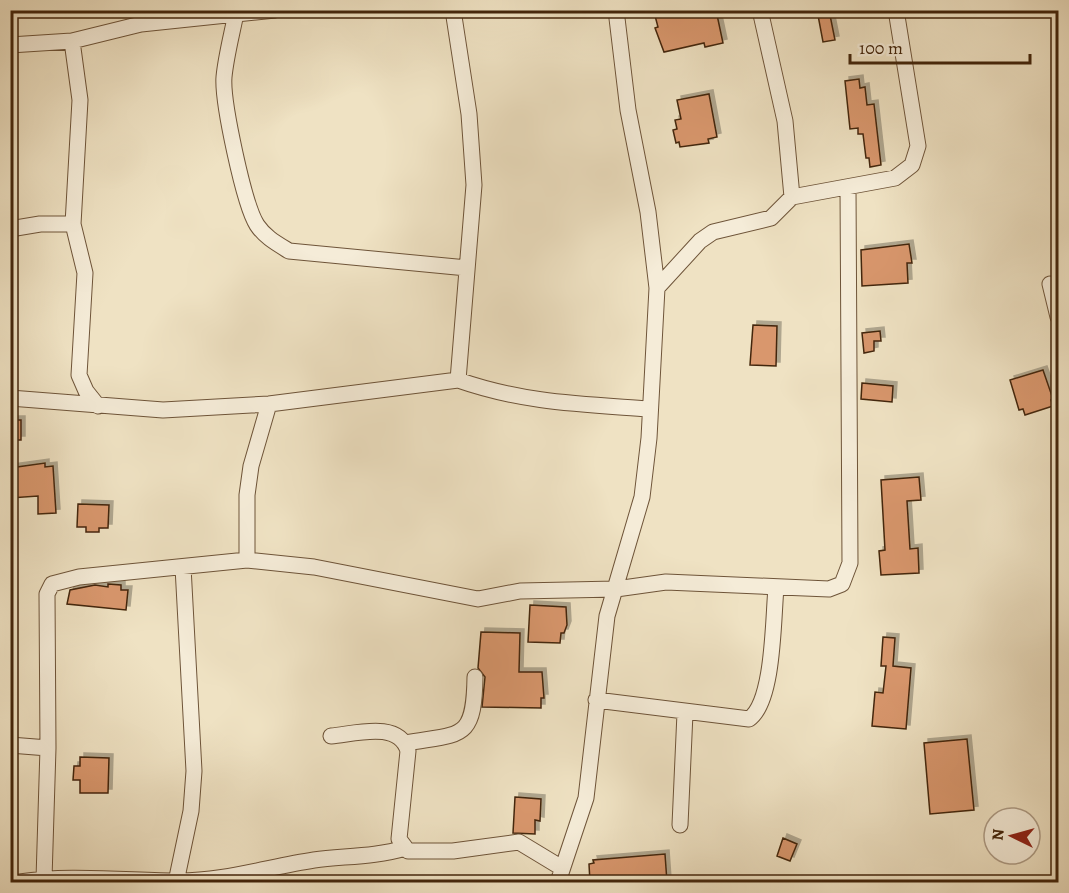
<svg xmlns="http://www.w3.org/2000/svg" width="1069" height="893" font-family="Alegreya,serif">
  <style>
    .building { fill: #d9976d; stroke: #43250b; stroke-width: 1.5; filter: url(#shadow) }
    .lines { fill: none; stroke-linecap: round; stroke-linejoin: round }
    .minor-casing { stroke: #6e5439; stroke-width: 17 }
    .minor { stroke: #f5ecd8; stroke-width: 15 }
  </style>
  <defs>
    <filter id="shadow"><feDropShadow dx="4" dy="-4" stdDeviation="0" flood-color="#0004"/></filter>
  </defs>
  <rect width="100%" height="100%" fill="#efe2c3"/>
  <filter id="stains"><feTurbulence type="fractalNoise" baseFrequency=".00333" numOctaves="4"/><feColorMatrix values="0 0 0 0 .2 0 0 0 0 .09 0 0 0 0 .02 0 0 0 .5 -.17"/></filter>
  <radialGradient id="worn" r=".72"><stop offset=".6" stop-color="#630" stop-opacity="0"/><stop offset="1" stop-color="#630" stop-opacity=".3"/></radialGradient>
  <path class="building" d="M660,10h56l7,33 -18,4 -1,-4 -40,9 -9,-24 3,-1 -4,-15z
    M817,10h12l6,30 -12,2z
    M859,79l1,9 5,-1 2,18 7,-1 7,61 -11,2 -1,-9h-3l-3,-24h-5v-6l-8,1 -5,-48z
    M709,94l8,43 -9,2 1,4 -29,4 -1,-5 -3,1 -3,-13 4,-1 -2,-9 6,-1 -4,-19z
    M909,244l3,19h-5l1,20 -46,3 -1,-36z
    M753,325l24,1 -1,40 -26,-1z
    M880,331l1,10h-7v10l-10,2 -2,-20z
    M1043,370l10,29 -2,1 2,6 -28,9 -2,-6 -4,1 -9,-30z
    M862,383l31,3 -1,16 -31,-3z
    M10,420h11v20h-11z
    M45,463v4l8,-1 3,47 -18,1v-18l-28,2v-30z
    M919,477l2,23 -14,1 3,48 8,-1 1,25 -38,2 -2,-24 6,-1 -4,-70z
    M78,504l31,1 -1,23h-9v4h-13v-5h-9z
    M108,584l13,1v5h7l-2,20 -59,-6 3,-14 25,-5 13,2z
    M530,605l36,2 1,18 -3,8h-3l-1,10 -32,-1z
    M481,632l39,1 -1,39h23l2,26h-3v10l-59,-1 3,-30 -7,-9z
    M883,637l12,1 -2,28 18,2 -5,61 -34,-3 3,-34 8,1 3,-27h-5z
    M967,739l7,71 -44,4 -6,-71z
    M80,757l29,1 -1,35h-28v-13h-7l1,-14h6z
    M515,797l26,2 -1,22 -5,-1v14l-22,-1z
    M783,838l14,6 -7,17 -13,-5z
    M665,854l2,28h-77l-1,-18 5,-1 -1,-3z"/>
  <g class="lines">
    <defs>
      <path id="minor" d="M453,10l16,104 5,71 -16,195c66,23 122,24 191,29
        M760,10l25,111 7,76 103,-19 17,-13 6,-19 -22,-136
        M236,13c-4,21 -10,43 -12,64 -2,24 20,128 33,148 8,12 19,18 32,26l178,17
        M72,41l8,59 -7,124 12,49 -6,102 7,16 12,15
        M10,45l62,-4 69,-17 134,-14
        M10,229l30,-5h33
        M1050,284l8,33
        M657,288l43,-47 13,-9 58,-14 21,-21
        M10,398l153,12 106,-6 189,-24
        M247,560v-65l4,-29 18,-62
        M596,700l153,19c25,-17 24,-101 27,-131
        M331,736c24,-2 68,-16 77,15l-9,88 9,12h45l66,-9 43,26
        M406,743c56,-10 68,-2 69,-66
        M10,745l38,3
        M680,825l5,-112
        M44,879l4,-131 -1,-154 5,-10 27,-7 168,-17 67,7 164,32 42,-8 96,-2 50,-7 163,7 13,-5 8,-21 -2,-376
        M20,882c51,-8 103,-1 155,-1 47,1 93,-14 139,-21 30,-4 61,-3 91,-12
        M176,882l15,-71 3,-40 -11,-204
        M558,882l28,-84 21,-182 35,-119 7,-59 8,-150 -9,-76 -20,-102 -12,-100"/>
    </defs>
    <use href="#minor" class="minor-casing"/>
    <use href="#minor" class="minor"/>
  </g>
  <rect width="1069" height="893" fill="none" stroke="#efe2c3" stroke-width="36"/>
  <rect x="12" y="12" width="1045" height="869" fill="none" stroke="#43250b" stroke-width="3"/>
  <rect x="18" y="18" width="1033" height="857" fill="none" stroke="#43250b" stroke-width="1.5"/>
  <g transform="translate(1012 836) rotate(275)"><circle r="28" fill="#f5ecd8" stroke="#ae9c86" stroke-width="1.5"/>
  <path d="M0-4.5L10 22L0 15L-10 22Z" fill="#8f2418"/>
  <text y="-9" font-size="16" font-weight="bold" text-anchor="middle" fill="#43250b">N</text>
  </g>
  <path d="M850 54v9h180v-9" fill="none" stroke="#43250b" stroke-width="3"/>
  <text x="859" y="54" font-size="18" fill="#43250b" stroke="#f5ecd8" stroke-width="4.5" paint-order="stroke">100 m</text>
  <rect width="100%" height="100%" filter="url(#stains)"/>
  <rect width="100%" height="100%" fill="url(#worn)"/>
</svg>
